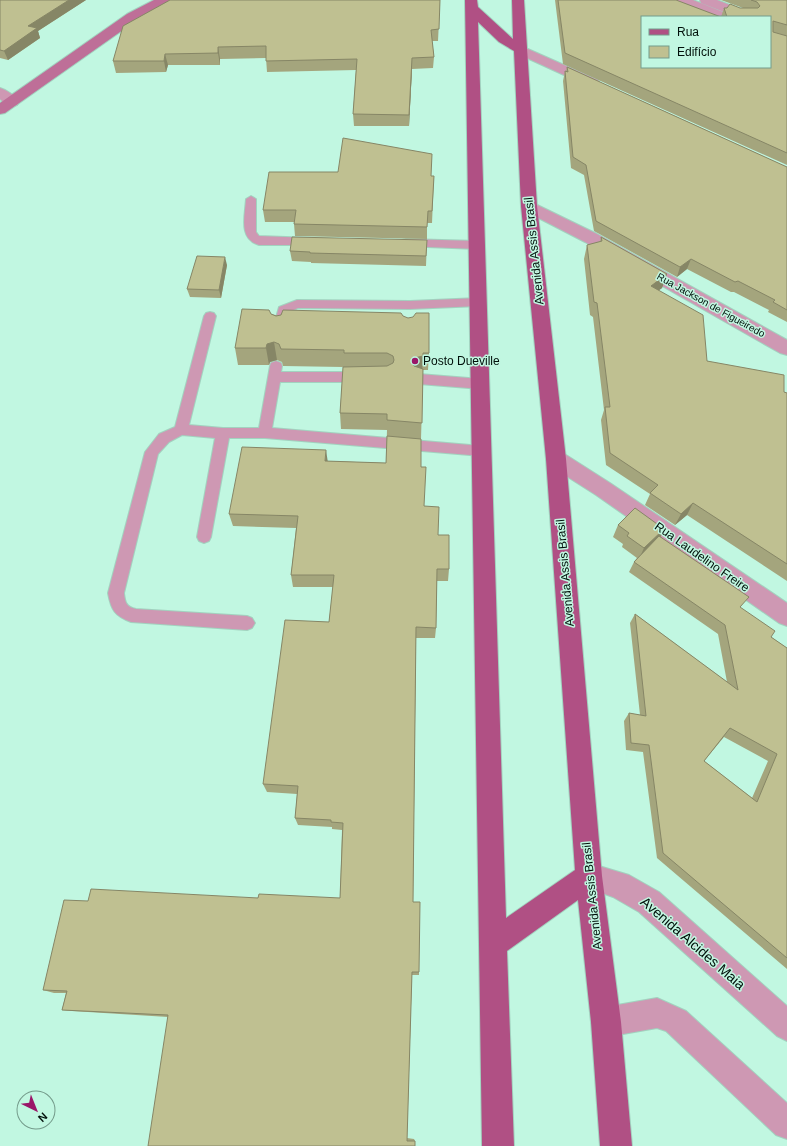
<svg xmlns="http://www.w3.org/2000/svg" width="787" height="1146" font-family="Helvetica,sans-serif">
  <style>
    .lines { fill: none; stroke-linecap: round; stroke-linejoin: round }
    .service-casing { stroke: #a2d2bf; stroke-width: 2 }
    .minor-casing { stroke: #a2d2bf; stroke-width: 2 }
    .tertiary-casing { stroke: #a2d2bf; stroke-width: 2 }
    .secondary-casing { stroke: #a2d2bf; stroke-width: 2 }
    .primary-casing { stroke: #a2d2bf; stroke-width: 2 }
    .service { fill: #ce98b3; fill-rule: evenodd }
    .minor { fill: #ce98b3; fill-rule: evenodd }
    .tertiary { fill: #ce98b3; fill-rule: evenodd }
    .secondary { fill: #be6f98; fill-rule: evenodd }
    .primary { fill: #b05084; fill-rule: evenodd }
    .wall { fill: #a4a57d; fill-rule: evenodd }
    .shaded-wall { fill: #868666 }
    .building { fill: #bfc091; stroke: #868666; fill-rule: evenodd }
    .poi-dot { fill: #9a1669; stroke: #c1f7e1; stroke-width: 1.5 }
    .labels { text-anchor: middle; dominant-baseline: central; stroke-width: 3; stroke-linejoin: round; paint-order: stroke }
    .far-street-label { font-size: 10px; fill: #00100a; stroke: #c1f7e1 }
    .street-label { font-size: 12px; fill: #00100a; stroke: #c1f7e1 }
    .poi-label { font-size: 12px; fill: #00100a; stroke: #c1f7e1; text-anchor: start }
    .near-street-label { font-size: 14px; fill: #00100a; stroke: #c1f7e1 }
  </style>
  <rect width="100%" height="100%" fill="#c1f7e1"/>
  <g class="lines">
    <defs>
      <path id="service" d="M251,196l5,3v33l3,4 53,2 4,1 2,3 -2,3h-57c-21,-6 -14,-29 -13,-46z
        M406,239l71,2 4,1 2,3 -2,3 -4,1 -75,-3 -2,-3 2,-3z
        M479,298l4,1 2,3 -2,3 -4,1 -69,3 -112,-1 -9,4 -6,19 -4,1 -4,-1 -2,-3 6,-21 18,-7 113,1z
        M210,312l4,1 2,3 -27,109 34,3h36l11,-62 1,-3 5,-2 5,2 1,3 -1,6h82l5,2 1,3 -1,3 -5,2h-83l-8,46 210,18 5,1 2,4 -2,4 -5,1 -217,-18h-36l-18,99 -2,4 -5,2 -5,-2 -2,-4 18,-99 -33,-3 -13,7 -11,12 -34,139c1,9 2,14 12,16l111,7 5,2 3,5 -3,5 -5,2 -116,-8c-16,-6 -20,-12 -23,-29l37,-141 14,-18 16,-7 29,-111 2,-3z
        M419,374l62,5 5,2 1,3 -1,3 -5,2 -62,-5 -5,-2 -1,-3 1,-3z"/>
      <path id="minor" d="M0,88c7,2 15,8 19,14l-2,3c-8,2 -11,-1 -17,-6z
        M529,201l68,33 190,106v15l-7,-2 -195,-111 -62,-32 -2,-4 2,-4z
        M556,451l7,2 47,30 177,120v23l-8,-3 -183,-128 -47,-30 -3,-6 3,-6z"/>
      <path id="tertiary" d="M676,0h17l30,12 2,3 -2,2h-11l-35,-14z
        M700,0h17l36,14 2,3h-18l-36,-14z
        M521,46l77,34 2,3 -2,3 -5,1 -5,-1 -72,-33 -2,-3 2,-3z
        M589,863l40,12 30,17 128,114v35l-10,-5 -138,-124 -26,-15 -33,-12 -4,-9 4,-9z
        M657,998l29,13 101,92v36l-11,-4 -110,-104 -9,-3 -51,9 -10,-5 -5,-10 5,-10 10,-5z"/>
      <path id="secondary" d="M154,0h16l-1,3 -32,17 -132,93 -5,1v-11l127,-89z"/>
      <path id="primary" d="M465,0h12l1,7 35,32 -1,-39h12l13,206 29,253 36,417 19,146 11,124h-32l-9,-124 -13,-122 -71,51 7,195h-32zM478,22l21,20 15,9 7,155 25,253 29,411 -69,48z"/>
    </defs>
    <use href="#service" class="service-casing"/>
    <use href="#minor" class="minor-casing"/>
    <use href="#tertiary" class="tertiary-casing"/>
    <use href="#secondary" class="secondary-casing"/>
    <use href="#primary" class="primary-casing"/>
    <use href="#service" class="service"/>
    <use href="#minor" class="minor"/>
    <use href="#tertiary" class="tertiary"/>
    <use href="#secondary" class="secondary"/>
    <use href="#primary" class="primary"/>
  </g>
  <path class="wall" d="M0,0h86l-48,31 2,7 -32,22 -8,-2z
    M440,0l-2,41h-6l2,16 -1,11 -21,1 -3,57h-55l-1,-12 3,-44 -89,2 -1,-14 -46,1v6h-52l-2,7 -50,1 -3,-12z
    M555,0h121l-34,67 128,-50h-49l3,-9h19l-22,-8h66v165l-224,-101z
    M567,67l220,100v155l-19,-10 1,-2 -35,-18h-3l-44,-23 -10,8 -83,-46 -10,-56 -13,-7 -8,-87 2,-10h1z
    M431,176h3l-2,47h-5v16l-132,-3 -1,-12v-2h-29l-2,-12z
    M601,237l66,37 -5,14 -3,2 48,71 80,32v188l-100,-66 -12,10 -30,-20 5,-11 -44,-29 -5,-45 3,-10 -11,-93 -3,-2 -6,-56 3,-14 13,-3z
    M427,240l-1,26 -115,-3v-1l-19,-1 -2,-10z
    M227,265l-6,33 -31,-1 -3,-8z
    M271,314l158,39 -1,17h-5l-2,69v28l3,39 14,29 11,34 -1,12h-11l-1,47 -1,10h-19l-3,264 6,70v3h-7l-5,163 7,1 1,2v5l-247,-129 -96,-6 -10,-1 4,-17h-12l-11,-3 45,-89 170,-3h82l2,-68 -10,-1v-2l-34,-2 -3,-7 2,-24 -30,-2 -4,-8 66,-162 4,-35h-40l-2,-12 5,-47 -63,-2 -4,-12 98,-53 59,2 1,-33 -46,-1 -1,-16 3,-46 -60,-1 -1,-4 -5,-2 -7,2 -1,3h-31l-3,-17z
    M618,525l46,4 -4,8 81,71 30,29 16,11v321l-130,-111 -14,-106 -17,-2 -2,-29 5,-8 11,2 -10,-92 5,-9 92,68 -9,-48 -89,-62 5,-10 3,-4 -15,-11 1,-3 -10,-7zM724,737l44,24 -16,37 -48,-37z"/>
  <path class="shaded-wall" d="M69,0h17l-48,31 2,7 -32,22 -4,-9 24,-25z
    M218,47l2,12v6l-2,-12z
    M165,54l3,11 -2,7 -2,-11z
    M412,58v11l-3,57v-11z
    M225,257l2,8 -6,33 -2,-8z
    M691,259l-4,10 -10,8 3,-10z
    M667,274l-5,14 -16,12 5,-14z
    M274,342l3,18 -7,2 -1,3 -3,-17 1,-4z
    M423,356l-1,17 -9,2 -1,-13 2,-4z
    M326,450l2,13 -3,-2z
    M693,503l-6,12 -12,10 6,-11z
    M664,529l-5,12 -20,18 5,-11z"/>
  <path class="building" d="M0,0h69l-41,26 9,2 -33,23 -4,-1z
    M170,0h270l-1,29 -8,1 3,27 -22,1 -3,57 -56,-1 4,-55 -91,2v-15l-48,1v6l-53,1 -1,7h-51l10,-35z
    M558,0h118l45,17h-79v50h128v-50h-43l-3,-9h3l3,-4 10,4h18l2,-2 -3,-4 -6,-2h36v25l-14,-4v11l14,4v117l-222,-100z
    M567,67l220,100v143l-14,-8 2,-2 -37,-19 -3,1 -44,-23 -11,8 -84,-46 -10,-56 -13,-8 -8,-86 3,1z
    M343,138l89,16 -1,22h3l-2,35h-4l-1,16 -133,-3 2,-14h-33l6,-38h69z
    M292,237l135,3 -1,16 -116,-3v-1l-20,-1z
    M601,237l66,37 -16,12 52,29 4,46 77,14v17l3,1v171l-94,-61 -12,11 -31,-21 8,-8 -48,-32 -5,-46h5l-13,-104 -3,-1 -7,-57 15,-4z
    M197,256l28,1 -6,33 -32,-1z
    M242,309l27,1 2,4 5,2 5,-1 2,-5 118,3 2,3 5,2 5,-1 3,-4h13v40h-6v3l-9,2 -2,4 2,4 9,3 -1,54 -35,-3v-6l-47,-1 3,-46 44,-1 6,-3 1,-3 -1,-4 -6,-3h-43v-3l-63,-1 -2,-5 -5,-2 -7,2 -1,4h-31z
    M387,436l34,3v28h5l-2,39 15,1 -1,28h11v34h-12l-1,59 -20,-1 -3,275h7l-1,70h-7l-5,169h8v5h-267l20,-131 -106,-5 5,-19 -24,-1 21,-90 24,1 3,-12 167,9 1,-4 81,4 3,-75 -12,-1v-2l-36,-2 3,-32 -35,-2 22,-164 44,2 5,-47h-43l7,-59 -69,-2 13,-67 84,3 -1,11 61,2z
    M635,508l29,21 -20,19 -17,-12 2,-3 -11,-8z
    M659,536l90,61 -9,10 35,24 -4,6 16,11v310l-124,-105 -14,-108 -18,-2 -2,-30 17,3 -11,-102 103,76 -13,-65 -91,-63zM730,728l47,26 -20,48 -53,-41z"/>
  <circle class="poi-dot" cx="415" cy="361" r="4"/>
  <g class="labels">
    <g class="far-street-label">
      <text transform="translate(711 305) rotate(29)">Rua Jackson de Figueiredo</text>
    </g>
    <g class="street-label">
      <text transform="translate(534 251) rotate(-96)">Avenida Assis Brasil</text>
      <text transform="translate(702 557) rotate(35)">Rua Laudelino Freire</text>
      <text transform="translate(565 573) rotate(-95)">Avenida Assis Brasil</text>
      <text transform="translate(592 896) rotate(-96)">Avenida Assis Brasil</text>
    </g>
    <g class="poi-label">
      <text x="423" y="361">Posto Dueville</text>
    </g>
    <g class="near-street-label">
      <text transform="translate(693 943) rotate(41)">Avenida Alcides Maia</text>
    </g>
  </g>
  <rect x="641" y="16" width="130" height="52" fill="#c1f7e1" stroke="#749b8b"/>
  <rect x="649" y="29" width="20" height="6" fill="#b05084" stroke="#749b8b"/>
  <text x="677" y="36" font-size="12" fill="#00100a">Rua</text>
  <rect x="649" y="46" width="20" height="12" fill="#bfc091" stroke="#749b8b"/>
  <text x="677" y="56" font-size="12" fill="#00100a">Edifício</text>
  <g transform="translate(36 1110) rotate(137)"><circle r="19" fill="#c1f7e1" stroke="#749b8b"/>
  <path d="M0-3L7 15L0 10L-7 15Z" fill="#9a1669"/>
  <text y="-6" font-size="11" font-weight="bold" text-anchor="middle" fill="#00100a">N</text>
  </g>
</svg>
